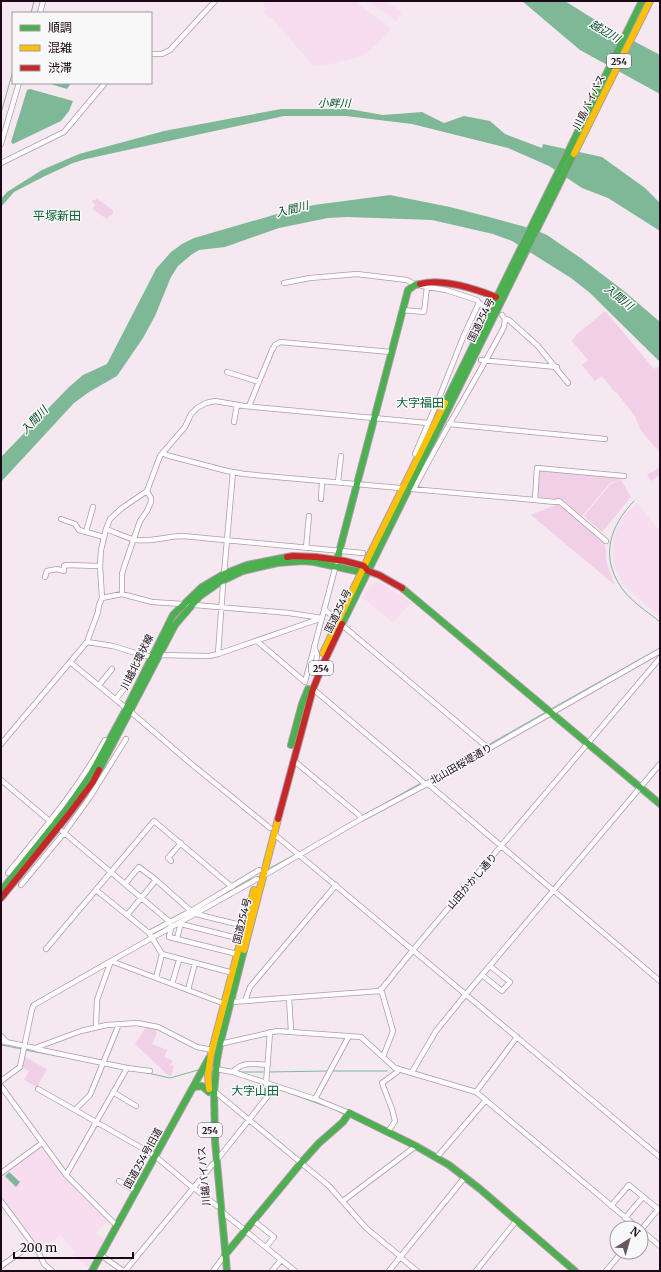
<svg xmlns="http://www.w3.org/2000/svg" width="661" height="1272" font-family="Merriweather,'Noto Sans JP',serif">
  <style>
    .built { fill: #f8dcf0 }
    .green { fill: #f0cfe7 }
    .water { fill: #7fb897 }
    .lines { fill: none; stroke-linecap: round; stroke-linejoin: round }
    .stream { stroke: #7fb897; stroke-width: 1 }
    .street-casing { stroke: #ac9ca8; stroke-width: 6 }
    .fast-casing { stroke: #ac9ca8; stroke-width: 8 }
    .slow-casing { stroke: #ac9ca8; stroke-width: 8 }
    .jam-casing { stroke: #ac9ca8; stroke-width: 8 }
    .street { stroke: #fefcfd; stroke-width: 4.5 }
    .fast { stroke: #4caf50; stroke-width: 6 }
    .slow { stroke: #ffc107; stroke-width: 6 }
    .jam { stroke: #c62828; stroke-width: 6 }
    .labels { text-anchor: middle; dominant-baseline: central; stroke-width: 3; stroke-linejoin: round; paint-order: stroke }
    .shield { fill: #f8f8f8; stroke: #5d4f5a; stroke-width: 1 }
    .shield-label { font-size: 9px; font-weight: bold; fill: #1b0717 }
    .street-label { font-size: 10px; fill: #1b0717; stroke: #f8f8f8 }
    .water-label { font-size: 11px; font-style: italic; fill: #034c2a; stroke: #f8f8f8 }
    .quarter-label { font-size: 12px; fill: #0d6139; stroke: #f8f8f8 }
  </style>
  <rect width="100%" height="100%" fill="#f5e8f1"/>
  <path class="built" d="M263,1h92l36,28 -12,13 -15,13 -28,8 -23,3 -40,-47 -9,-6 2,-3z
    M369,1h17l16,12 -6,8z
    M637,503l23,29v85l-37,-32 -7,-14 -3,-14v-14l3,-12 6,-12z
    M377,581l34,21 -18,21 -31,-26 6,-11z
    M41,1145l68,74 -13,14 10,8 -16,27 -18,-13 3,-4 -15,-16 -20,16 -39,-53v-23z"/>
  <path class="green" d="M97,199l16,11v2l-1,4 -2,-1 -3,4 -15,-10 3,-4 -3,-4z
    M605,311l49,58 6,-4v88l-20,-24 -5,-13 -18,-23 -3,-2 -12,-15 -7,5 -13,-16 6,-5 -16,-19 4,-6z
    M660,466v9l-9,6 -4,-7 6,-2z
    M540,470l79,7 1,3 -10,3 -28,33 -22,-18 -3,1 -20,-2z
    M621,480l10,17 -29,35 -18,-16 27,-32z
    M558,504l45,37c4,7 2,14 4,23 2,7 5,14 8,21l-84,-70z
    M147,1026l11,3 -2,3 1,1 -5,11 15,6 -3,7 9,4 -3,4 4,1 -3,10 -3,-1 -33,-31z
    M23,1056l24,13 -10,18 -13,-7 5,-9 -8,-4z"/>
  <path class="water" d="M522,1h43l35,22 60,32v39l-80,-44z
    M47,83h24l-4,6z
    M30,89l43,12 -4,10 -8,10 -48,23 -2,-2 16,-52z
    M281,109h68l34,6 39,-3 22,11 20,-7 26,5 15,13 37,14 1,-4 59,13 43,31 15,15v28l-52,-33 -26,-10 -33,-22 -41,-18 -96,-24 -66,-8h-62l-198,43 -13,4 -30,14 -29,15 -13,15v-8l6,-7 35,-22 37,-16 85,-23z
    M390,195l60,12 39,10 44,12 14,6 35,24 42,32 36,31v40l-70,-69 -19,-15 -59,-37 -19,-7 -61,-14 -85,-3 -19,1 -49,10 -54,19 -26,3 -8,5 -13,11 -7,11 -16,39 -12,22 -26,38 -28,16 -15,11 -73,79v-25l68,-70 14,-12 24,-11 49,-95 15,-17 11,-8 12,-6 90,-26 30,-7z
    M9,1172l11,10 -4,5 -11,-11z"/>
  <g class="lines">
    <path class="stream" d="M31,13l3,-12
      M1,113l12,-42
      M634,501c-24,25 -34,55 -13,86 9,14 26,24 39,35
      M551,709l109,-61
      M488,745l58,-33
      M424,782l60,-34
      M373,810l48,-27
      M270,868l26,-14
      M200,908l51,-29
      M172,924l13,-7
      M30,1010l1,-6 77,-44
      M1,1045l21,4
      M25,1050l38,7
      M331,1071h56
      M143,1072l27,6 28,-8
      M239,1072h25
      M269,1072l59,-1
      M258,1083l7,2
      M275,1088l50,18
      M332,1108l13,7
      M442,1164l9,6"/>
    <defs>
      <path id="street" d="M40,13l3,-12
        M151,54h11l8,-4 45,-49
        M1,144l18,-61
        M1,163l63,-31 41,-49
        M284,283l26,-5 47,-4 50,6 7,4
        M420,283l2,3 24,4 31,10 2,3 5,3
        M402,310l22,2 3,-25
        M505,319l4,1 29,26 30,37
        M481,360l76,7
        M227,372l32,10
        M249,406l23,-56 3,-5 5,-3 111,10
        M234,422l3,-17
        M449,424l156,15
        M163,452l3,3 61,16 17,3 291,26 20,2 4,-1 47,40
        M419,456l-4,-2 22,-51 27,-68 15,-32
        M338,482l3,-26
        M414,489c28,-55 61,-107 90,-162l1,-8 -3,-4
        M321,499l1,-18
        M535,500l2,-32 87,8
        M93,507l-7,25 18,5
        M61,519l14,5 4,6 7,2
        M106,529c9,3 20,9 30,11 15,2 32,-4 47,-4l180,17
        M306,548l3,-32
        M224,574l9,-102
        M45,577l2,-6 10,-2 7,2v-5l2,-1 34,1
        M122,594v-20l2,-7 16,-46 7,-10 4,-9v-4l-4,-7
        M102,598l20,-4 30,8 31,2 106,9 33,5
        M324,609l14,12
        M342,625l146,123
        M257,641l48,41 31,-117
        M87,642l26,4 32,10h7
        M314,646l3,9 -2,14
        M218,654l5,-69 -3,-3
        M159,655l50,1 9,-2 104,-36
        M70,662l56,46
        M99,685l13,-16
        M313,689l109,92 3,4
        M116,699l12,-15
        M131,712l58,50 81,66
        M1,744l86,-102 11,-30 1,-7 3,-7 -2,-32 1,-16 5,-21 4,-10 12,-11 25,-17 13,-35 25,-29 6,-13 6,-6 9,-5 9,-2 29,5 184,17
        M293,760l66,55 2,4
        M1,780l51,43
        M427,783l233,198
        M62,831l108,91 2,5
        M274,834l386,323
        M171,861l-3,-3 13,-15
        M8,873c35,-43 70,-84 97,-133l4,1
        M263,876l98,-57 64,-34 235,-134
        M125,884l14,-17 17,13
        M21,885l43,-52 26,-36 36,-58
        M96,890l31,25
        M191,911l-35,-31 -29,35 22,18 13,21 71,19
        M196,914l48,12
        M181,922l-4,17 60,15
        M181,924l60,15
        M171,928l-2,9 8,2
        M149,933l42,-22 68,-41
        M46,949l108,-128 78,66
        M111,961l114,43
        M482,975l20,16 8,-9 -20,-16
        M156,978l6,-24
        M172,984l7,-24
        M381,989l12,42 -10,26
        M188,990l7,-27
        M289,998l2,33
        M245,1001l5,-14 86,-102
        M231,1002l149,-11 33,-41 247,-292
        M96,1027l1,-27 14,-39 146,-82
        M1,1036l6,6
        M1,1041l34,7 46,-17 26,-6 30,-2 21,4 39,20 15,3
        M220,1044l57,-13 84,6 34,31 81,24 162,136
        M36,1049l91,19 23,3
        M215,1069l18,3 82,27 34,14
        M233,1072c9,-11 22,-8 35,-7
        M412,1072l24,-41 30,-37 194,-230
        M1,1081l19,-14 12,-58 2,-4 77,-44
        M266,1084l4,-52
        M1,1086l65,89 51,51
        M38,1089l118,67
        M213,1090l116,96 37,42 34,28
        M113,1092l23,14
        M476,1092l41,-55
        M315,1099l34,-63
        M75,1110l15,-15 29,-71
        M388,1132l7,-11 -3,-12 -10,-26 15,-11 2,-3
        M155,1156l38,32
        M437,1157l49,-57
        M217,1160l58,-73
        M1,1173l41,-30
        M66,1175l61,-107
        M119,1181l17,10
        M194,1188l23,18
        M1,1201l37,50 6,13 8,7
        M343,1201l73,-55
        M611,1206l18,-21 29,24
        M221,1211l74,60
        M625,1218l18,-21
        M254,1221l20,16 -8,10
        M641,1230l18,-22
        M641,1230l19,16
        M101,1255l22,16
        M400,1257l17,14
        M1,1266l31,-22
        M125,1271l88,-107
        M213,1271l12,-16
        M272,1271l9,-11
        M389,1271l76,-94
        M476,1271l41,-51
        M606,1271l16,-19"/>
      <path id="fast" d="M445,403l197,-402
        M337,560l71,-270 7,-5 5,-1
        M402,588l258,216
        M342,624l232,-470
        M291,745l11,-41 6,-15
        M99,770l76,-145 25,-29 20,-14 23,-11 34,-8 26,-2 11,1 47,10 4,-1
        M1,891l68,-85 22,-32 33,-61 49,-98 29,-28 22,-13 23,-9 40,-8
        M194,1087l8,-1 7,6
        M225,1255l76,-92 18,-20 24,-21 6,-9 67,33 33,19 31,24 95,82
        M92,1271l117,-213
        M227,1271l-12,-130 -1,-49 3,-32 3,-16 24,-94"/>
      <path id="slow" d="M574,154l76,-153
        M323,653l50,-105 72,-145
        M244,950l34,-131
        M209,1089l-1,-15 3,-20 43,-164"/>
      <path id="jam" d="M420,284c23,-6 55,5 76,13
        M287,557l6,-1 23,1 29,4 19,5 4,5 11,4 23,13
        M278,819l35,-130 11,-27 18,-38
        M1,898l68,-84 24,-32 6,-12"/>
    </defs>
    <use href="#street" class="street-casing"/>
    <use href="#fast" class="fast-casing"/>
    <use href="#slow" class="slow-casing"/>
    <use href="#jam" class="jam-casing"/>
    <use href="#street" class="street"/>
    <use href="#fast" class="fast"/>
    <use href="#slow" class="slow"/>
    <use href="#jam" class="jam"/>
  </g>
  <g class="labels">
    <g class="shield">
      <rect x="607" y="54" width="24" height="14" rx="3"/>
      <rect x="309" y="661" width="24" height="14" rx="3"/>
      <rect x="198" y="1123" width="24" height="14" rx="3"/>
    </g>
    <g class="shield-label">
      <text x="619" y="61">254</text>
      <text x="321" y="668">254</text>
      <text x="210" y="1130">254</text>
    </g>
    <g class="street-label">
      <text transform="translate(589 102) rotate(-64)">川島バイパス</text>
      <text transform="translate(481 320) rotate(-64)">国道254号</text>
      <text transform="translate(338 611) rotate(-64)">国道254号</text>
      <text transform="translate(137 662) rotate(-64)">川越北環状線</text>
      <text transform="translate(461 764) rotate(-30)">北山田桜堤通り</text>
      <text transform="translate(472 881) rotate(-49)">山田かかし通り</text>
      <text transform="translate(242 921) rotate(-76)">国道254号</text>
      <text transform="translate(143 1158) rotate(-61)">国道254号旧道</text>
      <text transform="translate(204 1176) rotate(-95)">川越バイパス</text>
    </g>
    <g class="water-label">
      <text transform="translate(605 31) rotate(30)">越辺川</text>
      <text transform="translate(334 103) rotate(1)">小畔川</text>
      <text transform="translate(292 209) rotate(-14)">入間川</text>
      <text transform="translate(619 297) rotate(38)">入間川</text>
      <text transform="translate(34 420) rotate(-47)">入間川</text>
    </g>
    <g class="quarter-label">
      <text x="57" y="215">平塚新田</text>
      <text x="420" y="402">大字福田</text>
      <text x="255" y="1090">大字山田</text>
    </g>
  </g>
  <rect width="661" height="1272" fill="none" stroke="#1b0717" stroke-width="4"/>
  <rect x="12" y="12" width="140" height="72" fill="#f8f8f8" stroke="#a0989e"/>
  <rect x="20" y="25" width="20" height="6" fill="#4caf50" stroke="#a0989e"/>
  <text x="48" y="32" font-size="12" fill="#1b0717">順調</text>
  <rect x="20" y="45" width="20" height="6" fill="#ffc107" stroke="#a0989e"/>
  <text x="48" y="52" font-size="12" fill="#1b0717">混雑</text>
  <rect x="20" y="65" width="20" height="6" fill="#c62828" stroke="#a0989e"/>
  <text x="48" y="72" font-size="12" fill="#1b0717">渋滞</text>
  <g transform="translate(629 1240) rotate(37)"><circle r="19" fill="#f8f8f8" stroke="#a0989e"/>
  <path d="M0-3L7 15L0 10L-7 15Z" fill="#675663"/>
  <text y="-6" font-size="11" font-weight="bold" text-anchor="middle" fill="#1b0717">N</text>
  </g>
  <path d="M14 1252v6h119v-6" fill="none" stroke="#1b0717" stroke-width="2"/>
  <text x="20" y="1252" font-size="12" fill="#1b0717" stroke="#f8f8f8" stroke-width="3" paint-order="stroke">200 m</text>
</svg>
